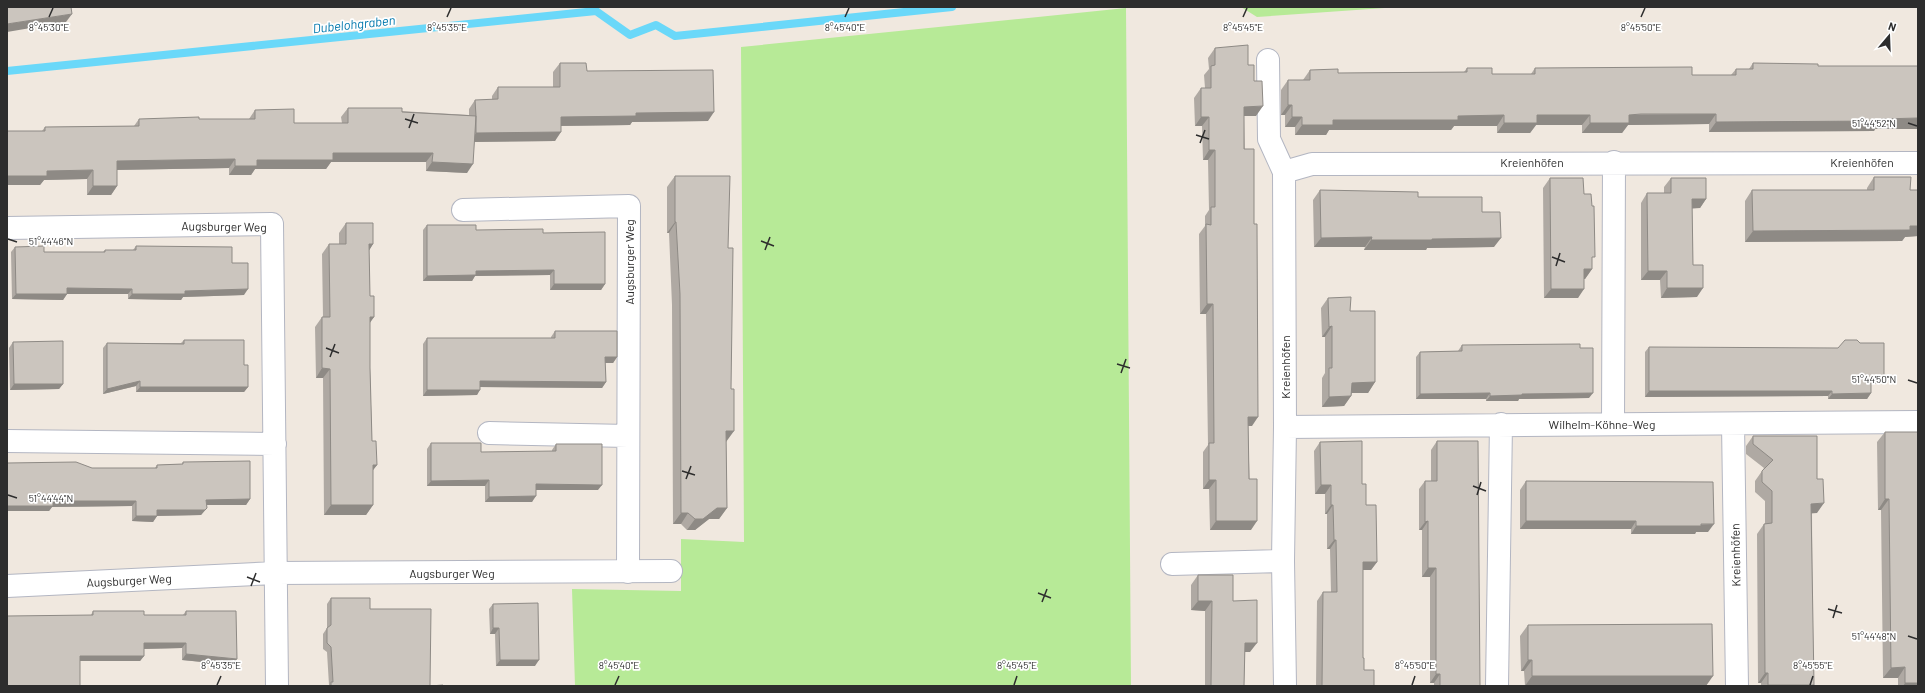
<svg xmlns="http://www.w3.org/2000/svg" width="1925" height="693" font-family="Barlow,sans-serif">
  <style>
    .green { fill: #b7ea97 }
    .lines { fill: none; stroke-linecap: round; stroke-linejoin: round }
    .stream { stroke: #6ad8f9; stroke-width: 8 }
    .minor-casing { stroke: #b3b6c2; stroke-width: 24 }
    .minor { stroke: #fff; stroke-width: 22 }
    .wall { fill: #afa9a3 }
    .shaded-wall { fill: #8e8a85 }
    .building { fill: #cbc5be; stroke: #8e8a85 }
    .ticks { fill: none; stroke: #2d2d2d; stroke-width: 1.5 }
    .labels { text-anchor: middle; dominant-baseline: central; stroke-width: 3.5; stroke-linejoin: round; paint-order: stroke }
    .street-label { font-size: 12px; fill: #2d2d2d; stroke: #fff }
    .water-label { font-size: 13px; font-style: italic; fill: #0278ad; stroke: #fff }
    .ticks-label { font-size: 10px; text-anchor: middle; fill: #2d2d2d; stroke: #fff; stroke-width: 3.5; stroke-linejoin: round; paint-order: stroke }
  </style>
  <rect width="100%" height="100%" fill="#f0e8df"/>
  <path class="green" d="M1241,7h158l-142,10z
    M1126,8l5,678h-556l-3,-97 109,2v-52l63,3 -3,-495z"/>
  <g class="lines">
    <path class="stream" d="M7,71l589,-60 34,24 26,-10 19,11 277,-29"/>
    <defs>
      <path id="minor" d="M1268,60l1,79 15,33
        M463,210l166,-4 -1,366
        M7,228l265,-4 5,462
        M1613,424l1,-262
        M1733,424l4,262
        M1285,427l633,-5
        M489,433l139,3
        M7,441l268,3
        M1172,564l111,-3
        M7,586l268,-13 396,-2
        M1285,686l-2,-125 2,-134 -1,-255 28,-8 606,-1
        M1497,686l4,-262"/>
    </defs>
    <use href="#minor" class="minor-casing"/>
    <use href="#minor" class="minor"/>
  </g>
  <path class="wall" d="M1215,48l33,17 6,16 2,35h-12l8,310h-4l3,104h-41l-1,-41h-6v-37l5,-7 -2,-131h-6l-1,-80 6,-8v-10l4,-6 -1,-50h-5l-1,-34h-7l-1,-28 7,-10h4l-1,-13 5,-6 -1,-11z
    M560,63l27,8 121,50 -76,1 -2,3 -69,1 -6,15 -81,1 -7,31 -41,-2v-9h-95l-5,7h-71l-4,6h-22v-7l-112,2v16l-6,9h-24v-16l-43,1 -4,5h-33v-54h35l3,-4 89,-1 5,-7h110l6,-9 39,13h48l-1,-6 7,-9 121,7v-6l6,-9h17v-4l6,-9h55v-15z
    M1753,63l65,3 57,63 -1,2 -165,1v-8l-75,1h-6l-6,8h-40v-8h-46l-6,8h-33v-7h-43l-3,4h-122l-3,5h-31v-8h-10v-12h-4v-25l7,-10h15l7,-10 28,3 126,-1 3,-4 25,6h39l4,-6 157,7h39l5,-6h13z
    M675,176l53,72 -2,194 1,66 -8,11h-10l-14,11h-8l-6,-6h-8l-1,-219 -3,-72h-2v-46z
    M1874,177l36,13h8v46l-13,1 -3,4 -157,1v-41l7,-11h115v-2z
    M1550,178l34,16 8,67v8l-7,10h-1l-6,19h-34l-1,-110z
    M1671,178l35,21 -6,9h-8l1,57 4,32 -36,1 -1,-18h-19v-77l6,-10h17v-6z
    M1320,190l98,7 64,15 12,35 -67,1 -1,2h-62l1,-3h-51l-1,-47z
    M346,223l27,21 -4,6 1,46 4,21 -4,5v46l2,73 5,24 -4,5v35l-7,10h-42l-1,-137h-7l-1,-51 7,-10h1l-1,-63 7,-10h10v-11z
    M427,225l49,5 67,3 62,51 -4,6h-51v-15l-75,1 -3,5h-49v-51z
    M136,246l96,17 12,32 -61,2 -2,3 -53,-1v-5h-61l-4,6 -51,-1 -1,-47 4,-5 29,5h59l2,-2h28z
    M1328,298l22,13 25,71 -7,11h-16l-1,3 -7,10 -22,1v-29l3,-5v-36h-3l-1,-29z
    M555,331l62,26 -4,6h-8l1,19 -4,6 -122,-1 -3,8 -54,1v-52l4,-6h124v-1z
    M184,340l60,25 4,22 -4,5h-108v-6l-33,8v-46l4,-5h74z
    M13,342l50,42 -4,5 -49,1 -1,-42z
    M1462,345l118,3 9,50 -70,1 -1,2h-32v-2h-70v-42l4,-5 38,-1z
    M1649,347l235,31 -4,6h-9v9l-4,6h-39v-3l-183,1v-45z
    M1885,432l33,254h-20v-8h-15l-2,-168h-3l-1,-68z
    M1753,436h64v77h-5l1,173h-52v-3h-3l-1,-149 7,-10h1v-23l-10,-9v-11l7,-10 2,-3 -18,-14v-8z
    M1437,441l43,245h-46v-3h-4v-106h-8v-47h-3v-41l6,-8h6v-31z
    M1320,442l42,42 15,78 -6,8h-8v88l1,12 10,16h-58l1,-85 6,-9h8l-1,-43h-3v-35h-2v-20h-10l-1,-43z
    M431,443l50,9h71v-2l4,-6 42,46h-62l-4,12h-47v-16h-58v-37z
    M183,462l67,37 -4,6h-39v3l-6,7 -44,1 -4,6 -21,-1v-15l-80,1 -3,4h-42l85,-43h63l2,-3 25,-1z
    M1526,481l182,51h-12l-1,2h-64v-5h-111v-39z
    M1198,575l35,26 17,51h-5l-1,34h-39v-75l-14,-1v-25z
    M331,598l39,11 60,77h13h-115l1,-1 -2,-33 -4,-3v-15l4,-6v-24z
    M493,604l42,62h-39l-1,-32h-5l-1,-25z
    M93,611l51,4h39l3,-4 47,54 -51,-5v-12l-38,1v7l-4,5h-60l-73,25 84,-71z
    M1528,625l178,61h-181l-1,-15h-3l-1,-35z"/>
  <path class="shaded-wall" d="M72,14l-6,8 -59,10v-8z
    M1288,105h4l-7,10h-4z
    M1263,106l-7,10h-19l7,-9z
    M714,112l-6,9 -76,1 -2,3 -75,1 6,-9 75,-4z
    M1716,114l-7,10 -81,1 -6,8h-40l8,-10 39,-8z
    M1504,115l-7,11h-43l-3,4h-122l-3,5h-31l7,-10 31,-5 125,-4z
    M1537,115h53l-8,10h-46l-6,8h-33l7,-10z
    M1201,117h8l-7,9h-7z
    M1292,117h10l-7,10h-10z
    M1918,118v11h-43l-1,2 -165,1 7,-10z
    M561,132l-6,9 -85,1 6,-9z
    M1209,150h6l-7,10h-5z
    M333,153h100l-7,9h-95l-5,7h-71l-4,6h-22l6,-9 22,-6z
    M235,159l-6,9 -118,2 6,-9z
    M432,162l41,2 -6,9 -41,-2z
    M93,170l-6,9 -43,1 -4,5h-33v-9l40,-5z
    M93,186h24l-6,9h-24z
    M1692,199h14l-6,9 -14,1z
    M675,222h1l-7,11h-2z
    M1910,226h8v10l-13,1 -3,4 -157,1 8,-11z
    M1372,237l-7,10h-51l7,-9z
    M1501,238l-7,9 -67,1 -1,2h-62l7,-10 61,-1z
    M369,244h4l-6,10z
    M1584,269h8l-7,10h-8z
    M554,270l-4,5 -75,1 -3,5h-49l4,-5 49,-5z
    M1648,271h19l-7,9h-19z
    M554,284h51l-4,6h-51z
    M67,288l65,1 -4,5h-65z
    M1667,288h36l-6,9 -36,1z
    M248,289l-4,6 -61,2 -2,3 -53,-1 4,-5 53,-3z
    M1551,289h33l-6,9h-34z
    M16,294h51l-4,6 -51,-1z
    M1207,304h6l-7,10h-6z
    M370,317h4l-7,10z
    M1332,326l-7,11h-3l7,-10z
    M605,357h12l-4,6h-11z
    M322,368l8,1 -7,9h-7z
    M1884,378l-4,6h-13l4,-5z
    M140,381l-4,5 -33,8 4,-5z
    M480,381l126,1 -4,6 -126,-1z
    M1375,382l-7,11h-23l7,-10z
    M14,384h49l-4,5 -49,1z
    M140,387h108l-4,5h-108z
    M427,390h53l-3,5 -54,1z
    M1649,391h183l-4,5 -183,1z
    M1490,393l-4,6h-70l4,-5z
    M1593,393l-4,5 -70,1 -1,2h-32l4,-5 32,-2z
    M1871,393l-4,6h-39l4,-5z
    M1351,396l-7,10 -22,1 7,-10z
    M1248,417h10l-6,9h-11z
    M726,431h8l-8,11z
    M373,465h4l-7,9z
    M489,480l-4,6h-58l4,-5z
    M1209,480h7l-7,9h-6z
    M536,484l66,1 -4,5h-66z
    M1321,485h10l-6,9h-10z
    M536,496l-4,6h-47l4,-5z
    M250,499l-4,6h-44l4,-5z
    M1885,499h4l-8,11h-3z
    M53,501h83l-4,5 -80,1 -3,4h-42v-5z
    M1824,503l-7,10 -13,1 7,-10z
    M331,505h42l-7,10h-42z
    M1331,505h2l-6,9h-2z
    M207,508l-6,7 -48,1 4,-6z
    M717,508h10l-8,11h-10l-14,11h-8l8,-11z
    M681,513h7l-7,11h-8z
    M136,516h21l-4,6 -21,-1z
    M1216,521h41l-6,9h-41z
    M1428,521l-6,9h-3l6,-8z
    M1526,521h110l-5,8h-111z
    M1714,524l-6,8h-12l-1,2h-64l5,-8z
    M1334,540h2l-6,9h-3z
    M1363,562h14l-6,8h-14z
    M1428,568h8l-6,9h-8z
    M1198,601h14l-7,10 -14,-1z
    M493,628h6l-4,6h-5z
    M144,643h42l-4,5 -42,1z
    M1245,643h12l-7,9h-12z
    M186,654l51,5 -4,6 -51,-5z
    M80,656h64l-4,5h-64z
    M500,660h39l-4,6h-39z
    M1528,660h4l-8,11h-3z
    M1905,667l-7,11h-15l8,-10z
    M1765,673h3l-7,10h-3z
    M1436,674h4l-6,9h-4z
    M1532,676h181l-7,10h-181z
    M1905,683h13v3h-15z
    M1768,685h46l-1,1h-46z"/>
  <path class="building" d="M7,7h64l1,7 -65,10z
    M1248,45v20h6v16h8l1,25 -19,1v42h10v75h3l1,193h-10l1,62h8v42h-41v-41h-7v-37h5l-1,-139h-6l-1,-80 5,1v-18h4v-57h-6v-33h-8v-29h10v-22l4,-1v-17z
    M560,63h26l1,8 126,-1 1,42 -78,1v3l-75,1v15l-85,1v-17l-3,48 -41,-2 1,-9h-100v7h-76v6h-22v-7l-118,2v25h-24v-16l-46,1v5h-40v-45h38v-4l94,-1v-7l60,-2v2h56v-9l39,-1v14h54v-15h54v4l74,4 -1,-16 23,-1v-12h62z
    M1753,63l65,1v2h100v52l-37,1v2l-165,1v-8h-75l-12,1v8h-39v-8h-53v8h-33v-8l-46,1v4h-125v5h-31v-8h-10v-12h-4v-25h22v-10l28,-1v4l129,-1v-4h25v6h43v-6l157,-1v8h44v-6h17z
    M675,176h55l-2,72h5l-2,141h3v42h-8l1,77h-10l-14,11h-8l-7,-6h-7l-1,-219 -4,-72h-1z
    M1874,177h37l-1,13h8v36h-8v4l-157,1 -1,-41h122z
    M1550,178h33l1,16h7l1,12h2l1,51h-3v12h-8v20h-33z
    M1671,178h35v21h-14l1,66h10v23h-36v-17h-19l-1,-78h24z
    M1320,190l98,2v5h64v15h18l1,26 -69,1v1h-61l1,-3 -51,1z
    M346,223h27v21h-4l1,52h4v21h-4v51l2,73h4l1,24h-4v40h-42l-1,-136 -8,-1v-51h8l-1,-73h17z
    M427,225h49v5l67,-1v4l62,-1v52h-51v-14l-78,1v4l-49,1z
    M44,246v6h61v-2h31v-4l96,1v16h16v26l-63,2v3h-53v-5l-65,-1v6h-51l-1,-47z
    M1351,297l-1,14h25v71l-23,1 -1,13 -22,1v-29h3v-42l-3,1 -1,-29z
    M555,331h62v26h-12l1,25 -126,-1v9h-53v-52h128z
    M184,340h60v25h4v22h-108v-6l-33,8v-46l77,1z
    M1845,340h12l3,3h24v35l-13,1v14l-39,1v-3h-183v-44l189,1z
    M63,341v43h-49l-1,-42z
    M1580,344v4h13v45l-71,1v1l-32,1v-3l-70,1v-42l42,-1v-6z
    M1885,432h33v251h-13v-16l-14,1 -2,-169h-4z
    M1753,436h64v43h6l1,24 -13,1 3,181h-46v-12h-3l-1,-149 8,-1v-32l-10,-9v-11l11,-11 -20,-16z
    M1362,441v43h4v21h10l1,57h-14v96h1v12h10v16h-52l1,-94h14l-1,-52h-2l-1,-35h-2v-20h-10l-1,-43z
    M1437,441h41l2,245h-40v-12h-4v-106h-8v-47l-3,1v-41h12z
    M431,443h50v9l75,-1v-7h46v41l-66,-1v12l-47,1v-17l-58,1z
    M250,461v38l-44,1 1,8 -2,2h-48v6h-21v-15h-83v5h-46v-43l69,-1 16,6h65v-3l26,-1v-2z
    M1526,481l187,1 1,42h-13v2h-65v-5h-110z
    M1198,575h35v26l24,-1v43h-12l-1,43h-33l1,-85h-14z
    M331,598h39v11h61l-1,77 13,-1v1h-112v-4h2l-2,-35 -4,-4v-15l4,-3z
    M538,603l1,57h-39l-1,-32h-6v-24z
    M93,611h51v4h42v-4h50l1,48 -51,-5v-11h-42v13h-64v30h-73v-70l86,-1z
    M1712,624l1,52h-181v-16h-4v-35z"/>
  <path class="ticks" d="M49,17l4,-9M447,17l4,-9M845,17l4,-9M1243,17l4,-9M1641,17l4,-9M405,119l13,4M1908,123l9,3M409,128l5,-14M1196,135l13,4M1200,143l5,-13M8,239l9,3M761,241l13,5M765,250l5,-13M1552,257l13,5M1556,266l4,-13M326,348l13,5M330,357l5,-13M1117,364l13,4M1121,373l5,-14M1908,380l9,3M682,471l13,4M686,479l5,-13M1473,486l13,5M8,495l9,3M1477,495l4,-13M247,577l13,5M251,586l5,-13M1038,593l13,5M1042,602l5,-13M1828,609l14,4M1833,618l4,-13M1908,636l9,3M217,685l4,-9M615,685l4,-9M1014,685l3,-9M1412,685l3,-9M1810,685l3,-9"/>
  <g class="labels">
    <g class="street-label">
      <text x="1532" y="162">Kreienhöfen</text>
      <text x="1862" y="162">Kreienhöfen</text>
      <text transform="translate(224 226) rotate(1)">Augsburger Weg</text>
      <text transform="translate(629 262) rotate(-90)">Augsburger Weg</text>
      <text transform="translate(1285 367) rotate(-90)">Kreienhöfen</text>
      <text x="1602" y="424">Wilhelm-Köhne-Weg</text>
      <text transform="translate(1735 555) rotate(-91)">Kreienhöfen</text>
      <text x="452" y="573">Augsburger Weg</text>
      <text transform="translate(129 580) rotate(-3)">Augsburger Weg</text>
    </g>
    <g class="water-label">
      <text transform="translate(354 24) rotate(-6)">Dubelohgraben</text>
    </g>
  </g>
  <g class="ticks-label">
    <text x="49" y="31">8°45'30"E</text>
    <text x="447" y="31">8°45'35"E</text>
    <text x="845" y="31">8°45'40"E</text>
    <text x="1243" y="31">8°45'45"E</text>
    <text x="1641" y="31">8°45'50"E</text>
    <text x="1874" y="127">51°44'52"N</text>
    <text x="51" y="245">51°44'46"N</text>
    <text x="1874" y="383">51°44'50"N</text>
    <text x="51" y="502">51°44'44"N</text>
    <text x="1874" y="640">51°44'48"N</text>
    <text x="221" y="669">8°45'35"E</text>
    <text x="619" y="669">8°45'40"E</text>
    <text x="1017" y="669">8°45'45"E</text>
    <text x="1415" y="669">8°45'50"E</text>
    <text x="1813" y="669">8°45'55"E</text>
  </g>
  <rect width="1925" height="693" fill="none" stroke="#2d2d2d" stroke-width="16"/>
  <g transform="translate(1889 36) rotate(19)" stroke="#ffffff" stroke-width="3" paint-order="stroke">
  <path d="M0-3L7 15L0 10L-7 15Z" fill="#2d2d2d"/>
  <text y="-6" font-size="11" font-weight="bold" text-anchor="middle" fill="#2d2d2d">N</text>
  </g>
</svg>
